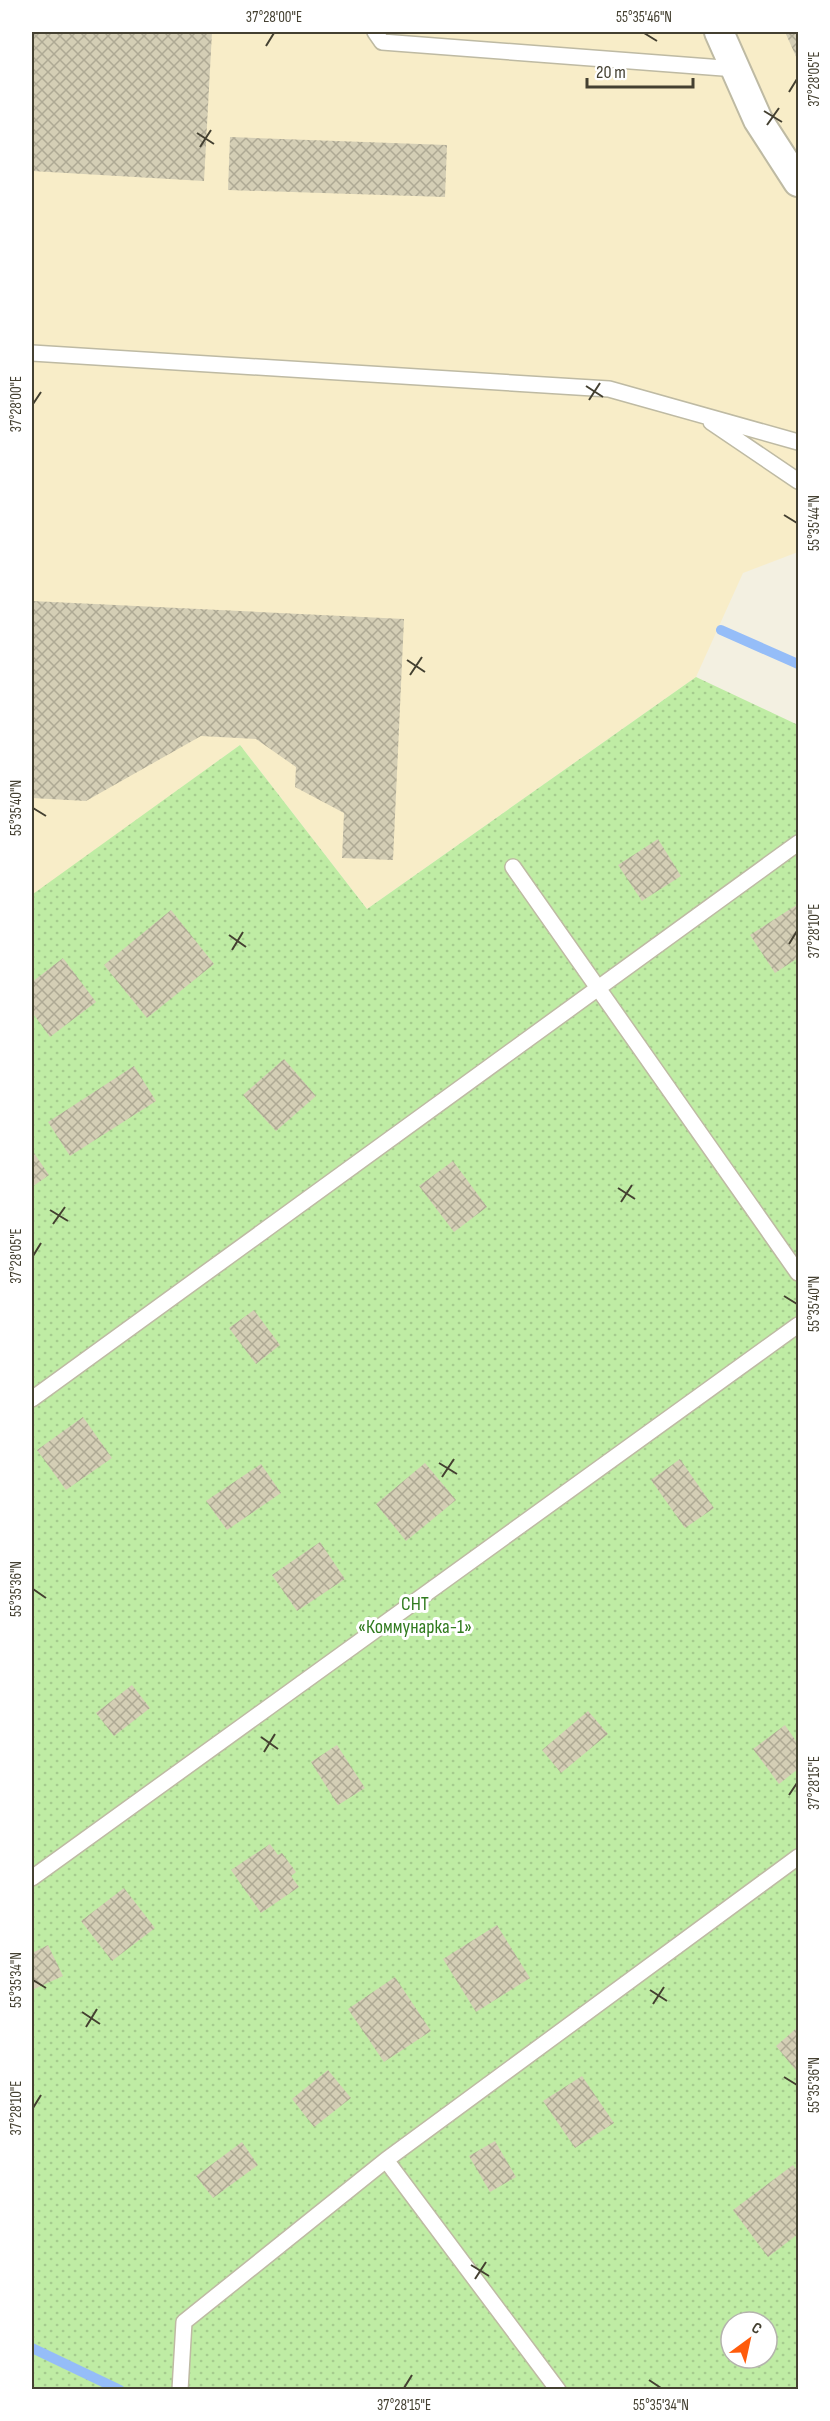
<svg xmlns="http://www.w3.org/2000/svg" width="830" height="2421" font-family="'Sofia Sans Condensed',sans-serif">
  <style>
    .commercial { fill: #f8edc8 }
    .park { fill: url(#park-dots); fill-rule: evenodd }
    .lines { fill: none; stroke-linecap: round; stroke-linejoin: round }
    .stream { stroke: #95bdf8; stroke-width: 10 }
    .building { fill: url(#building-cross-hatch) }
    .lane-casing { stroke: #bebaa3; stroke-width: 18 }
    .street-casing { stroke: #bebaa3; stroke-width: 32 }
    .lane { stroke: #fff; stroke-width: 15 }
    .street { stroke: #fff; stroke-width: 28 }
    .ticks { fill: none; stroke: #444031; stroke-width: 2 }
    .labels { text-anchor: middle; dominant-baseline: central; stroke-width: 6; stroke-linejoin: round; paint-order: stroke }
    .park-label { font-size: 20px; fill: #317b1f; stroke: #fff }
    .neatline { fill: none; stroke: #444031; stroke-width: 2 }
    .ticks-label { font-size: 15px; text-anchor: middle; fill: #444031 }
  </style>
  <defs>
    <pattern id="park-dots" width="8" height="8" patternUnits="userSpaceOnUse" patternTransform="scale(1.5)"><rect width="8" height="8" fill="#bfeca4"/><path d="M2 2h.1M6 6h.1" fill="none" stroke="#a5cb8e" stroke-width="1.8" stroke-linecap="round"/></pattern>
    <pattern id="building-cross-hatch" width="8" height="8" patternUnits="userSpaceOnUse" patternTransform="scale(1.5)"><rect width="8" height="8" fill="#d4ceb5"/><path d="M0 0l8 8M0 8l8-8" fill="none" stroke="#aea994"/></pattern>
  </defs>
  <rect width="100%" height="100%" fill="#f3f0e1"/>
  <path class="commercial" d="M32,32h766v520l-55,21 -47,104 -329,232 -127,-164 -207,150z"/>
  <path class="park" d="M696,677l102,48v1664l-766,1v-1572h2l-1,76 207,-149 127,164zM731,2322h36v36h-36z"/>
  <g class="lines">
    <path class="stream" d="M721,630l77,34
      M32,2348l88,42"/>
  </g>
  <path class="building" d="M32,32h180l-8,149 -172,-10z
    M785,32h13v29z
    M230,137l217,8 -2,52 -217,-7z
    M32,601l372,18 -11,241 -51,-2 2,-45 -49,-26 1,-20 -40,-28 -55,-3 -115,65 -54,-3z
    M658,839l23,37 -39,25 -24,-36z
    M798,904v54l-23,15 -25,-38z
    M171,910l43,54 -67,54 -43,-53z
    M63,958l33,44 -46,35 -18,-25v-30z
    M284,1059l32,37 -40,35 -33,-36z
    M134,1066l22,35 -86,55 -22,-34z
    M32,1150l17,25 -17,12z
    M453,1161l34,46 -33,25 -35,-46z
    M254,1310l26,35 -24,19 -27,-36z
    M83,1417l29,41 -46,32 -29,-40z
    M680,1459l34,49 -29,20 -34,-48z
    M425,1463l31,37 -50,41 -30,-37z
    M261,1464l20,29 -54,37 -21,-29z
    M320,1542l25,37 -48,32 -25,-36z
    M132,1685l18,23 -36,28 -18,-23z
    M588,1711l20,23 -47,39 -19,-23z
    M785,1725l13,19v25l-19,15 -26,-35z
    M337,1745l28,43 -27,17 -27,-43z
    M270,1844l8,11 4,-2 14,19 -5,4 8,11 -38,26 -30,-43z
    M124,1888l31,40 -43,33 -31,-40z
    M497,1925l33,53 -54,34 -33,-53z
    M48,1945l15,31 -31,14v-37z
    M395,1977l36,54 -47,31 -36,-53z
    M798,2027v46l-22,-27z
    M328,2070l23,28 -37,29 -22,-28z
    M582,2076l32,47 -39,25 -32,-47z
    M495,2141l21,36 -26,15 -21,-36z
    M242,2142l16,23 -45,33 -17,-22z
    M793,2165l5,7v62l-30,23 -35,-47z"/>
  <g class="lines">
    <defs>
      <path id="lane" d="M375,32l7,10 354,27
        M32,353l577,36 189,53
        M711,422l87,59
        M513,867l285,406
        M32,1399l766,-556
        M32,1878l766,-553
        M386,2160l172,230
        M180,2390l4,-68 202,-162 412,-303"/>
      <path id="street" d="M719,32l39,88 40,62"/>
    </defs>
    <use href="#lane" class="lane-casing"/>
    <use href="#street" class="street-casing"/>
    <use href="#lane" class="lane"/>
    <use href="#street" class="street"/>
  </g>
  <path class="ticks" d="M644,33l13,8M266,46l8,-13M789,92l8,-13M764,111l18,11M767,125l12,-17M197,133l17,11M200,147l11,-17M586,386l17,11M589,400l11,-17M33,404l8,-12M784,515l13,8M407,660l18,12M410,675l12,-18M33,808l13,8M229,935l17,12M789,944l8,-13M232,950l11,-18M618,1188l17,11M621,1202l11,-17M50,1210l18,11M53,1224l12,-17M33,1256l8,-13M784,1296l13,8M439,1463l18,11M442,1477l12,-18M33,1589l13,9M261,1737l17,12M264,1752l11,-18M789,1795l8,-12M33,1980l13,8M650,1990l17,11M653,2004l11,-17M82,2012l18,12M86,2027l11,-18M784,2077l13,8M33,2108l8,-13M471,2265l18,11M475,2279l11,-17M649,2380l12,8M404,2388l8,-13"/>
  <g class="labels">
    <g class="park-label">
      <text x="415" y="1604">СНТ<tspan x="415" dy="23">«Коммунарка-1»</tspan></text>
    </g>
  </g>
  <rect width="830" height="2421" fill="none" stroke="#ffffff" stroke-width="66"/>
  <g transform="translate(749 2340) rotate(33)"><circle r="28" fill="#ffffff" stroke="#b4b3ad" stroke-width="1.5"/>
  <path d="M0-4.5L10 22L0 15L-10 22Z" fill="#ff5c0b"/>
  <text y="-9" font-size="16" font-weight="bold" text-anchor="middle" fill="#444031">С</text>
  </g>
  <path d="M587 78v9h106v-9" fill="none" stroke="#444031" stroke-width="3"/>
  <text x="596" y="78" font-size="18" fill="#444031" stroke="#ffffff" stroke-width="4.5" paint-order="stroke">20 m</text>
  <rect x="33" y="33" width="764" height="2355" class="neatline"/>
  <g class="ticks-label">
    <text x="274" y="22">37°28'00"E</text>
    <text x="644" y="22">55°35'46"N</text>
    <text transform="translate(814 79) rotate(-90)" y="5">37°28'05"E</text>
    <text transform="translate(16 404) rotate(-90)" y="5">37°28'00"E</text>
    <text transform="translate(814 523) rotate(-90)" y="5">55°35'44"N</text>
    <text transform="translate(16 808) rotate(-90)" y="5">55°35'40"N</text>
    <text transform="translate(814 931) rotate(-90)" y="5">37°28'10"E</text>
    <text transform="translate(16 1256) rotate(-90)" y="5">37°28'05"E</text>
    <text transform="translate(814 1304) rotate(-90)" y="5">55°35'40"N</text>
    <text transform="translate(16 1589) rotate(-90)" y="5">55°35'36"N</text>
    <text transform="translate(814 1783) rotate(-90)" y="5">37°28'15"E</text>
    <text transform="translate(16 1980) rotate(-90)" y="5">55°35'34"N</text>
    <text transform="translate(814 2085) rotate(-90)" y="5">55°35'36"N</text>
    <text transform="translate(16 2108) rotate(-90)" y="5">37°28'10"E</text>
    <text x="404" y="2410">37°28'15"E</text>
    <text x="661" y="2410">55°35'34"N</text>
  </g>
</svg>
